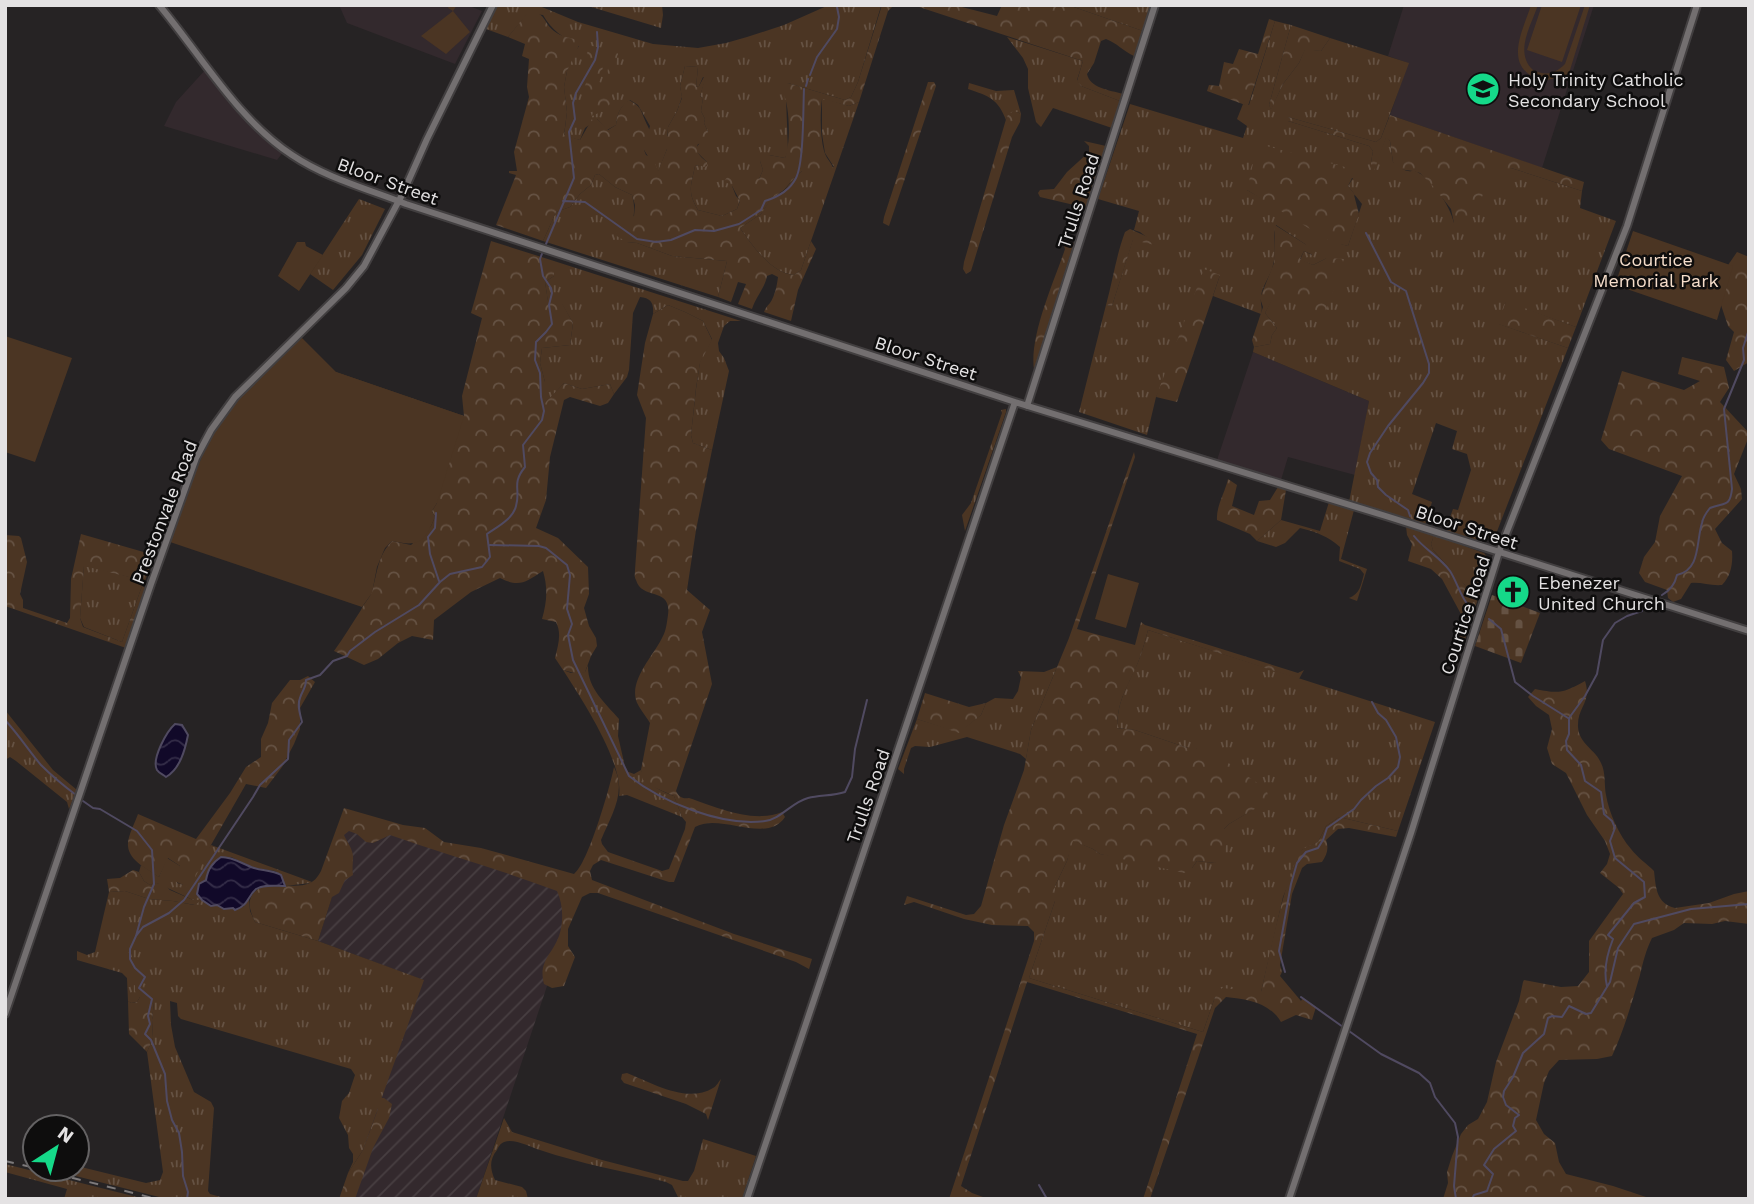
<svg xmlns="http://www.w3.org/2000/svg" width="1754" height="1204" font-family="'Work Sans',sans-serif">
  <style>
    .built { fill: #33292d }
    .industrial { fill: url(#industrial-furrows) }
    .grass { fill: url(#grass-tufts); fill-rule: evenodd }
    .forest { fill: url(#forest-crowns) }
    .cemetery { fill: url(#cemetery-stones) }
    .park { fill: #4b3523 }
    .water { fill: url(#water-waves); stroke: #504a61; stroke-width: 2 }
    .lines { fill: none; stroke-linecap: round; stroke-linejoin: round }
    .stream { stroke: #504a61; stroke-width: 2 }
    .secondary-casing { stroke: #423f40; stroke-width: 10 }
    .secondary { stroke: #736f70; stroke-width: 6 }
    .rail { stroke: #7d7a7b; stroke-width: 2; stroke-dasharray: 9 9; stroke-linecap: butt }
    .labels { text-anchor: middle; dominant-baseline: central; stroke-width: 5; stroke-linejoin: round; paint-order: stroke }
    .poi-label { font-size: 18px; fill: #e4e2e3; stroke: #0e0d0d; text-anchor: start }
    .street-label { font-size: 18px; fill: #e4e2e3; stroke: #0e0d0d }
    .park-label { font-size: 18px; fill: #f6decb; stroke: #0e0d0d }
  </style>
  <defs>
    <pattern id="industrial-furrows" width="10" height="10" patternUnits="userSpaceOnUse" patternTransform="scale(1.75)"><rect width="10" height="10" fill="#33292d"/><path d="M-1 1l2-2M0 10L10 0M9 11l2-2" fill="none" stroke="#473e41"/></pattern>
    <pattern id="grass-tufts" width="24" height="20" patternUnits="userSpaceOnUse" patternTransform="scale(1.75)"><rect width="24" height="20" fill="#4b3523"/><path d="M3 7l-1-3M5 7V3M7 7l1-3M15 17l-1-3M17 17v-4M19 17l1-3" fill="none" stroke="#655243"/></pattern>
    <pattern id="forest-crowns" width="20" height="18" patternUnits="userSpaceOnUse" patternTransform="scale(1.75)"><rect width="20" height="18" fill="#4b3523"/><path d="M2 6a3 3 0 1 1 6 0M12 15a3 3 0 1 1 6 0" fill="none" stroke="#655243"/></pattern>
    <pattern id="cemetery-stones" width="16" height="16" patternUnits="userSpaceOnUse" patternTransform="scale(1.75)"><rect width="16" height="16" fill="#4b3523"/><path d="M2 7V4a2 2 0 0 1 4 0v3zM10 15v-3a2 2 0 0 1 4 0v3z" fill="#655243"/></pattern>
    <pattern id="water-waves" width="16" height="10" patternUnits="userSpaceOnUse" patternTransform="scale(1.75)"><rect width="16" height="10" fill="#110929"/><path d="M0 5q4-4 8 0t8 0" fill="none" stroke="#342d48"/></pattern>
  </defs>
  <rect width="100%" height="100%" fill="#262324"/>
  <path class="built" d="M339,5h128l15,6 -27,53 -108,-41z
    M1404,5h190l-52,163 -152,-53 18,-52 -20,-7z
    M206,69l78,82 -7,9 -113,-34 12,-24z
    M1253,352l116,49 -14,74 -67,-18 -7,23 -64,-20z"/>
  <path class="industrial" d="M345,810l233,83 -102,306h-131l78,-219 -105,-39 14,-44z"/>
  <path class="grass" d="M497,5h40l41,17 75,22 45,4 28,-5 21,-6 37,-12 45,-20 52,1 -23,76 -7,15 -6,3 -57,-17 -2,15 2,53 -3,7 -16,-3 -9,6 3,9 -4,9 -27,7 4,10 4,4 -3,9 -15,7 -24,-6c-11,-18 -7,-24 -3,-44l4,-1 7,1 1,-4 -10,-10 -1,-4 12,-16 -4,-9 1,-4 -4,-8 2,-13 -3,-2 5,-18 -2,-1 -4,9 -3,1 2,-20 -13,-1 -5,20 2,11 -5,14 -9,16 -1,22 -9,23 -14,-22 6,-24 -12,-21 -8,-5c-10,6 -13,14 -14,25l-9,5 -10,-11 -12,9 -5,12 -16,-4 3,-24 -3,-25 3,-16 5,-15 7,-10c-16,-9 -27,-15 -36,-31l-15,-2 -20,24 -22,-8z
    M662,5l1,10 -2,13 -73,-22z
    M1068,5h78l5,2 -8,24z
    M1275,21l16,4 -22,80 2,4 12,-25 16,-21 6,-14 16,2 9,-13 79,25 -28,75 -5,4 -88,-25v4l81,25 4,5 -2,11v14l15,-39 4,4 3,21c5,4 9,8 15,9 7,1 3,-2 11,2 15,9 31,33 35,50l39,-52 18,-3 71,23 -2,17 36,13 -40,106 -70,-25 -7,22 69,24 -72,186c-14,12 -34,1 -51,-3l8,-22 5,1 13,-40 -4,-16 -15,-5 5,-18 -21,-8 -24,71 20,8 -7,23 -76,-23 20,-101 -116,-49 1,-5 16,-3 2,-9 5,-7 -12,-15 8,-16 54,-39 -14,7 -13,-5 4,-9 8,4 -7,-11 -29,-19c-4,13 1,27 -3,40 -2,11 -12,22 -12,33 -1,7 2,9 0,16l-48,-18 7,-21 -64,122 -9,38 -68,-23 27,-107 6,1 21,-67 24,6 -17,-13 -6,-2 5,-19 -41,-12 32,-95 113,34 4,-12 -10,-7 6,-15 6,1zM1353,178l-5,8 14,18 -14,42 -7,-2 -94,-54z
    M1007,37l76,24 -6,19 4,6 39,15 -8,27 -59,-20 -12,19 -5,-5 -8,-34v-19l-5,-11z
    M969,83l27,8 18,-1 7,24 -4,-2 -10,4 -1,4c-8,-21 -17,-24 -38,-31z
    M822,98l27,8 10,-4 -58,168 -7,5c-23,-2 -42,-30 -54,-47l21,-14 11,-17 12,-6 10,-13 8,-7 32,-4 -9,-14 -3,-19z
    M599,174l16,13 17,8c5,17 0,31 -5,47l10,1 35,13 55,5 -9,36 -175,-56 13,-29 14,-5 10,-13 11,-9 4,-10z
    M359,199l26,10 -23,46 -29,35 -23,-16z
    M554,261l187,60h-11l-6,5 -6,17 1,8 5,7 5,13 -17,79 -19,-7 -2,-8 5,-46 4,-27 12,-23 -9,-18 -18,-9 -17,-7 -15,9c1,-11 -2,-16 -13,-17l-7,16 -4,57 -2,7 -13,17 -4,-10 -28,5 -18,-6 -19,21v-22l-5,-19 2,-15 28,-3 3,-22 -11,-19 -14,-2 -3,-20 9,-6z
    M1006,409v3l-41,119 -3,-16 9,-12 31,-90 -1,-3z
    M1329,502l25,8 -13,49 26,10 -10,32 -8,-3c11,-4 12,-13 15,-24l-4,-5 -21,-8 1,-14c-12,-11 -24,-15 -40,-19l-15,15 -9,4 -19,-6 24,-21 39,11z
    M1434,535l50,18 4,5 -1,12 -24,76 -2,-1 11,-41 -7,-19 -32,-35 -2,-6z
    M84,565l61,16 -3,5 -20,56 -38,-15 -4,-9z
    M1148,630l287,92 -37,109 -59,-14 -13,9 -8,16 -16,8 -19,47 -22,95 -46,5 -12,35 -174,-54 26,-77v-15l12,-25 5,-21 21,9 7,5 92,14 5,-7 18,2 9,-34 5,-5 25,-15 -58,-61h-8l-53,-18 -18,-2c1,-25 6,-33 16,-55 7,-13 11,-28 15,-43z
    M588,665c-1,23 17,38 31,54l-1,17 8,35 8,3 7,-4c5,15 18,20 33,26l8,21 -55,-22 -8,1c5,-33 -38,-98 -56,-126l8,3 14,-1z
    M1057,667l-26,63 -5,29 -6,-5 -53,-17 -37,10 -15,-1 -4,2 -7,21v5l-6,-5 19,-50 42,13 22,-17 5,-12 9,-5 18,1 5,-8 3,-14 -3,-6 26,1z
    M5,710l48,60 24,20 -8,19 -2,-7 -51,-41 -6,-4 -5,3z
    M211,845l101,37 -2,1 -25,3 -4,-11 -6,-4 -20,-3 -24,-11 -23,14c-2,9 3,32 13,36 6,3 15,1 22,0l6,-8 1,12 5,11 63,19 106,39 -61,170 -15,23 5,-11v-8l-4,-6 -1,-13 -9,-17 3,-17 7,-8 6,-18 -4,-6 -170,-50 -3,-3 -1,-13 -7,-2 1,24 4,22 19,45 17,10 3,6 -6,83 2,3 18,5h-61l-119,-30h29v-3l69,17 14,-3 3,-8 -16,-120 6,-14 -1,-18 2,-18 -14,-5 -3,5 -6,1 -3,-2 -1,-23 -5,-5 -45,-13v-9l10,4 8,-3 14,-60 16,-1 24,8 24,2 21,4 7,-5h-8l-36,-17 -7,2 -6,-4 -5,-9 2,-7 18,12 8,-19 13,8 -3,17 7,2z
    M504,1118l8,14 90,28 81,21h5l6,-10 9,-32 53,17 -14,43h-63l-7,-14 -6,-3c-42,-11 -85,-18 -126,-32 -10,-3 -26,-12 -36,-8 -4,2 -5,4 -7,8 -8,10 -7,19 -2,30l27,7 4,4 2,8h-52z
    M5,1164l140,35h-81l3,-10 -62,-17z"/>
  <path class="forest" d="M882,5h12l-6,6 -29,91 -10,4 -27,-7c-2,15 -2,37 2,52 4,13 11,11 9,26l-31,-6 -8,7 -10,12 -12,8 -11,16 -21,14c12,17 31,45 54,47l7,-5 10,-29 5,8 -18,41 -7,31 -27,-9c1,-3 3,-6 6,-9 5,-7 7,-18 8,-26l-6,-3 -5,2c-2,12 -11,20 -15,33l-14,-5 8,-20 -8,-2 -7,20 -13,-5 9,-36 -55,-5 -35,-13 -10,-1 -12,-7 9,-15 10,-4 1,-11 -3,-10 -17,-8 -16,-13 -4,1 -4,10 -11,9 -10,13 -14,5 -13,29 -47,-16 20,-50 -7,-2v-2h8l-3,-19 15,-55 -2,-10 2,-28 -7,-3 3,-12 -17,-7 20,-25c19,0 14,10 26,19 7,6 18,7 27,10l-14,30 -3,16 3,25 -3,23 16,5 12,-21h5l11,11 8,-5c1,-11 4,-19 13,-25 10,6 11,7 15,18 6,15 12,16 0,32l2,5 7,3 5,13 9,-22 -2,-8 3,-6v-8l9,-16 5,-13 -2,-12 5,-20 13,1 -2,20 3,-1 5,-9h2l-6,19 3,2 -2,13 4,8 -1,4 4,9v8l-3,3 -7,1c-4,8 3,13 9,18v4l-3,1 -5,-2 -4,1c-4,20 -8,26 3,44l24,6 15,-7 3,-8 -8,-15 -8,-5c10,-12 23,-12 35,-2l4,-9 -3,-9 1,-5 8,-1 16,3c6,-15 5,-54 -3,-68l6,-7 57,17 6,-3 7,-15z
    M913,5h41l43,11 5,-11h66l75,26 -9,25c-11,-5 -17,-13 -28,-17l-5,2 -7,22 -7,11c3,14 22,16 36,20l-3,7 -39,-15 -4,-5 6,-20z
    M1269,19l6,2 -27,85 -41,-15 2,-6 10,1 5,-24 9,2 6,-15 19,5z
    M1291,25l39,13 -9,13 -16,-1 -6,13 -16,21 -12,26 -2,-5z
    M593,46l7,2c7,15 1,36 -9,48l-5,1 -2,-9 4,-10 -4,-3 -1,-9 6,-19z
    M613,51h3l2,3 -7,31 1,11 -2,8 -5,6 -13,6c3,-14 10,-25 14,-38 3,-9 2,-19 7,-27z
    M928,82h6l2,4 -47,140 -6,-3 1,-6z
    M1012,112h5l4,2 -1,8 -8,15 -41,134 -5,3 -3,-5 1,-7 43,-146z
    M1390,115l194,67 -2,9 -71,-23c-6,6 -9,8 -18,4 -11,18 -12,40 -30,54l-9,-3 -3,-14 -19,-24 -12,-12 -7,-2 -15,-2 -5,-7 -3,-21 -4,-3 -15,41v-17l2,-11 -4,-5 -81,-25v-4l88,25 5,-4z
    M1084,141l22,5 -19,62 -47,-11 -2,-4 2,-3 14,-1 13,-17 22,-20v-6z
    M1263,145l93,25 -8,16 8,10 -2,-1 5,19 -11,32 -17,-4 -84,-52 7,-31z
    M1275,225l30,19 9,8 -1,3 -9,-4 -4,8 13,6 14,-7 17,1 -19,55 -51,-17 -9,16 12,15 -5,7 -2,9 -16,3 -2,-7 11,-33 -3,-9 14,-35z
    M1130,229l20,9 9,8 -26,-6 -21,66 -6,-1c7,-25 10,-49 19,-73z
    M1061,239l13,4 -40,127c-5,-34 20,-88 31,-121z
    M491,241l63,20v15l-9,6 3,19 14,2 11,20 -3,22 -28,3 -2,15 5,19v21l19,-20 18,6 28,-5 4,10 -6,9 -8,3 -30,-9 -6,3 -14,57 -4,43 -10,28 22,10 30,29 1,27 -5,14 5,18 7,12 1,8 -6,10 -6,16 -7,2 -15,-4 -8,-12c3,-13 7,-24 1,-36l-14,-3c5,-17 6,-31 1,-48 -18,11 -23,17 -43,7l-29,14 -37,28 -1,20 -21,-4 -14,7 -20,16 -14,6 -30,-14c10,-14 18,-27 27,-41 3,-7 9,-12 11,-19 6,-20 5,-34 20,-50l19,4 20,-19 4,-9 -3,-6 5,-8 -101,-131 128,44 -2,-20 20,-78 -11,-5z
    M1737,252l12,5v105l-15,9 -8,-11 8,-28 -6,-6 -11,-33 5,-19z
    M1204,269l16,6 -43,127 -21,-5z
    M1506,301l70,26 -8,21 -70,-24z
    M668,305l17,7 18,9 9,19 -12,23 -4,25 -5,47 2,8 19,7 -16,80 -9,60 23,20 -8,22 10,52 -36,107c3,6 6,8 13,7 27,9 64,26 93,14l3,5c-18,28 -65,-5 -90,10l-21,55h-5l-68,-22 -8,5 -3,6 2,9 142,54 78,25 -3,10 -13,-7 -198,-69h-8l-8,4 -14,32v17l7,11 -11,29 -12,2 -8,-4c-6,-23 8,-29 15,-48 5,-15 4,-32 -2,-45 -55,-21 -111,-36 -167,-56l-17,8 -7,-1 -9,-8 -8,-3 -5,4c3,7 9,14 9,22 0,7 -1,11 0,18l-8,5 -6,13 -7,4 -14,44 -63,-19c-4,-9 -8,-18 -3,-27 12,-18 41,-4 58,-12 5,-2 9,-8 11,-12l23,-63 59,17 22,3 19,14 37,6 93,26c14,-10 36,-87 40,-107 13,25 -3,49 -13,73l1,4 6,8 54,19 7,-2 16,-40 1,-7 -4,-5 -8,-21 -23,-10 -8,-6 -2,-10 9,-47c-4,-7 -12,-16 -14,-23 -6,-22 19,-46 27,-64 3,-5 4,-14 5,-21 4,-29 -26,-14 -32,-35 -2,-3 -1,-7 -1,-10l11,-152 -9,-23 8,-52 8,-29z
    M1682,357l42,10 5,21 -9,14 29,31v3l-15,38 7,15 1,10 -27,30 7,14 10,8c1,13 -1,25 -10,34 -11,1 -21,-3 -31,-2l-10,16 -8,3 -5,-4 -1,-8 -22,-8 -6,-9 5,-16 11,-15 5,-26 22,-40 -73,-27 -8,-9 21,-69 62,19 16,-9 -22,-7z
    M1134,452l1,5 -58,172 58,16 6,-23 4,3 153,48 6,-3 -5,9 -151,-49c-4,15 -8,30 -15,44 -10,21 -15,29 -16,54l18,2 53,18h8l21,7 49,34 4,11 -41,24 -5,5c4,14 3,25 -9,34l-18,-2 -5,7 -8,5 -84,-19 -7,-5 -20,-8 -6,20 -12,25v15l-26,77 174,54 12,-35 7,-9 39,4c6,-25 27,-131 42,-143 4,-3 11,-5 15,-7l8,-16 13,-9 59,14 -2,6 -47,-9 -11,1 -12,11c3,9 1,14 -4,22l-15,2 -5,4 -10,26 -12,71 2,7 -2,4 21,25 2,-3 13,9 -4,13 -16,-5 -15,7c-11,-19 -34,-23 -55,-25l-11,11 -65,191h-7l54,-165 -170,-52 -66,204 11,7 11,4 -2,2h-32l85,-258v-9l-6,-6 -36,-1 -28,-6 -50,-17 -10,3 3,-9 59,19 8,-1 7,-8 23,-81 20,-55 7,-40 38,-92z
    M1228,479l9,6 -5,21 22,9 5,-14 11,-1 8,-13 8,3 -5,30 -24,21 -7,-7 -33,-14c-1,-14 8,-27 11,-41z
    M1406,526l28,9 -3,9 2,6c11,14 39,35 39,52 0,14 -8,30 -11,43l-5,-2 6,-27 -20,-37 -11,-10 -23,-8 4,-17 -5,-9z
    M81,534l73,21 -9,26 -61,-15 -4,52 3,9 39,15 20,-56 4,2 -20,60 -121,-42v-71l14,1 2,2 6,24 -7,32 3,6v8l44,15 3,-5 1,-39z
    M308,676l7,6 -15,26v21l-6,15 -12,23 -16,21 -20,-4 -35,61 -21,43 -18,-8 8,-14 -12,-8 -9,19c-10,-7 -30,-16 -31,-31 -1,-9 7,-23 10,-32l58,25 34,-46 16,-26 15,-10v-18l7,-16 4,-20 18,-23h10z
    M1585,681c7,22 -8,26 -7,46 1,17 18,23 23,36 5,10 3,22 5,32 3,18 13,40 25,54 6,8 16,15 23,22 2,17 2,32 21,37l34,-5 25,-9 15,-3v33l-24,-3 -13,3 -28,-1 -10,7 -22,8c-6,12 -9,24 -12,37 -8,27 -16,55 -28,81l-15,3 -38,1 -10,11 -5,12 -8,37 8,14 11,9 4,19 7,12 47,12 39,13h-209l5,-16 -1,-11 5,-16 9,-22 7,-9 10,-6 9,-17 9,-40 23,-61 4,-19 1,-2 37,7 17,-1 11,-14v-31l34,-47 -4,-6 -19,-15 7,-9 3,-10 -5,-13 -18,-26 -21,-42 -14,-9 -5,-16 5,-19 -3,-14 -13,-9 -8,-9 7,-8c25,5 28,4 50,-8z
    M925,693l44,14 17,-4 -5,12 -22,18 -42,-14z
    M133,870l6,2 5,9 6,4 6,-2 8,1 6,6 23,10h9l-7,5 -22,-4 -24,-2 -24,-8 -16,1 -2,-13 13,-1z
    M135,981h5l11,6 3,15 -2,18 1,18 -6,14 -18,-18 -1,-33 3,2 6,-1 3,-5 -5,-6z
    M627,1073c25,10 60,31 86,15 4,-2 5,-6 8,-9l-13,41 -2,-6 -20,-10 -62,-21 -3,-4 1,-5z
    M380,1098h4l8,6 -3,14 -16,30 -18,51h-16l9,-26 15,-23 15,-41v-7z"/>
  <path class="cemetery" d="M1492,595l48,18 -19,50 -46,-17z"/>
  <path class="park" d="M449,5h8l-4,6 17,21 -24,22 -25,-18 32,-25 -5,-3z
    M1531,5h7c-7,21 -24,47 -5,65 13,6 22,4 32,-6l20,-59h5l-24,78 -6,-2 1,-6c-8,5 -18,7 -27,2 -30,-14 -10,-49 -3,-72z
    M1542,5h39l-19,57 -35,-12z
    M1633,231l100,35 -16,54 -102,-35z
    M297,242h8l1,4 17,9 -24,36 -21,-15z
    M5,336l67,22 -37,104 -30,-10z
    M301,337l35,35 128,44 -27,87 -5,8 3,6c-11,26 -16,30 -43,24l-7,7 -8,19 -5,26 -10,14 -192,-65c17,-48 31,-96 62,-136 20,-25 46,-47 69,-69z
    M1108,574l31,9 -13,45 -31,-9z"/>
  <path class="water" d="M175,724l7,1 6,10c-3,15 -8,34 -22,42 -4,-3 -7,-4 -9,-7 -6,-11 10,-39 18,-46z
    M221,857c13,0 21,7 33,11 9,3 18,2 27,7l4,11c-9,0 -21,-2 -29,3 -9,8 -7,16 -21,21l-2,-2 -9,1 -7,-4 -6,1 -9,-6 -5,-6 2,-10 7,-4c2,-11 6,-17 15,-23z"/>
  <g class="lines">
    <path class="stream" d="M810,75l7,-18 20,-28 2,-12 -2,-10
      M806,86l2,-7
      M563,201l22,1 52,37 19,3 15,-2 24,-10 19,1 25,-7 22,-14 4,-9c13,-4 25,-11 31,-23 8,-16 7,-68 8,-89
      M1366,233l25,49 15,9 23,73v9l-6,10 -35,43 -18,27 -3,9 4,11 6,7 1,7 8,8 22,15 2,6
      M546,244l28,-66 -5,-46 6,-13 -2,-16 3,-10 19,-33 3,-13 -1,-15
      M436,513l-1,15 -7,9 2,17 9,27
      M1414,536c10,13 26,21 36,35 7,11 10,24 18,34
      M490,545l49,1 7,2 21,17 3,10 -3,34 5,15 -4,11 5,25 56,116c33,26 93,51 136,45 16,-2 27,-19 43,-23 12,-3 25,-2 37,-6l7,-15 3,-28 12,-49
      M1662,595c9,-5 13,-11 15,-20 24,-5 19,-34 25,-52 1,-6 4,-10 8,-15 14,-6 20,0 22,-19l-8,-80 20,-49 -1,-12 6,-19
      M1489,619l12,10 14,53 18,14 35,22
      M5,720c14,15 24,31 36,45 11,11 23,21 35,30
      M83,801l10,7 7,1 37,22 15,19 2,34 -10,23 -8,29 -6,13v10l5,9 10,9 -6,11 13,11 -4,17 2,8 -5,10 6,6 14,34 2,27 5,19 7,13 3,19 1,24 5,16 -1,7
      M136,936l7,-9 26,-14 15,-13 69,-103 7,-12 28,-26 1,-19 13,-18c-2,-8 -5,-17 -2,-24 2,-7 6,-10 6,-18l14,-5 13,-14 14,-5 3,-5 25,-19 44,-27 21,-23 10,-8 32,-7 8,-10 -3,-23c10,-7 26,-15 29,-28 5,-17 -5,-22 9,-39l-2,-22 19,-25 2,-9 -3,-14 -1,-24 -5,-13 1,-18 10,-10 6,-8 -3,-19 3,-12 -1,-5 -8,-12 -3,-17 3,-8
      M1285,972l-6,-21 12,-67 6,-21 9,-11 12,-4 5,-8 4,-12 27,-19 7,-9 15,-14 12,-8 10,-11 2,-10 -4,-20 -10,-17 -8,-7 -6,-11
      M1607,986c-4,-16 0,-32 6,-47l-5,-4 26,-32 11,-6 -1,-15 -29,-24 -5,-17 5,-13 -3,-7 -8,-7 -3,-22 -16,-11 -4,-16 -14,-15 -1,-9 3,-7v-16l16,-22 12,-22 6,-34 12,-17 12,-7 15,-5
      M1301,997l42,30
      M1349,1031l32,23 38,19 11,10 5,14 20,26 3,14 -4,49 2,13
      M1039,1185l8,14
      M1472,1199l2,-4 13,-4 6,-17 -9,-9 10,-16 22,-18 -3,-5 2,-8 4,-3 -13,-10 -3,-8 1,-6 9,-14 10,-24 21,-19 4,-16 4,-2 10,1 7,-11 17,8 5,-1 19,-31 8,-34 16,-24 57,-15 58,-5"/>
    <defs>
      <path id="secondary" d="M159,5c42,50 78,114 133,150 34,23 76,34 114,49l609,198 374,115 360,114
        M1027,406l128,-401
        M5,1014l146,-430 45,-126 15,-28 24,-33 111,-109 18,-22 39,-73 24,-54 66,-134
        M747,1199l268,-797
        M1289,1199l122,-366 88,-281 128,-326 70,-221"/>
    </defs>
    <use href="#secondary" class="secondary-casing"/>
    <use href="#secondary" class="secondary"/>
    <path class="rail" d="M5,1161l30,7
      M37,1169l120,30"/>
  </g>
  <defs>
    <symbol id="school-disc" viewBox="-11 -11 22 22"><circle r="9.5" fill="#15d989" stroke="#0e0d0d"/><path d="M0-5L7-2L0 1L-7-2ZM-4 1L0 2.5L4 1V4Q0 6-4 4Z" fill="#111"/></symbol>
    <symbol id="church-disc" viewBox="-11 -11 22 22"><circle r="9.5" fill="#15d989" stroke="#0e0d0d"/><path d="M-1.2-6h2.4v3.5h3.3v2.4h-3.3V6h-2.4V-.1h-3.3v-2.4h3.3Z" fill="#111"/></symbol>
  </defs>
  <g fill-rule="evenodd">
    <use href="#school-disc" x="1464" y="70" width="38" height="38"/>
    <use href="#church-disc" x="1494" y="573" width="38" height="38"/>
  </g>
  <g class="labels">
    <g class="poi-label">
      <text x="1508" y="79">Holy Trinity Catholic<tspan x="1508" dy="21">Secondary School</tspan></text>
      <text x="1538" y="582">Ebenezer<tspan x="1538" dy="21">United Church</tspan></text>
    </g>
    <g class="street-label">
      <text transform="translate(388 181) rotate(20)">Bloor Street</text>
      <text transform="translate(1078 201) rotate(-72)">Trulls Road</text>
      <text transform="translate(926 358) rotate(18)">Bloor Street</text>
      <text transform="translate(164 512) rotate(-69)">Prestonvale Road</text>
      <text transform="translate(1467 527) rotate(18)">Bloor Street</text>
      <text transform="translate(1465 615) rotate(-72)">Courtice Road</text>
      <text transform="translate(868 796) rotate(-71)">Trulls Road</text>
    </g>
    <g class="park-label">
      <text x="1656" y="259">Courtice<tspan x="1656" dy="21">Memorial Park</tspan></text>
    </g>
  </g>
  <rect width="1754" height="1204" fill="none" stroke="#e4e2e3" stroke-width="14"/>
  <g transform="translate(56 1148) rotate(36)"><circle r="33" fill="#0e0d0d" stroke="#646263" stroke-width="2"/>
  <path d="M0-5L12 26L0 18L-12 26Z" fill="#15d989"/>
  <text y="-10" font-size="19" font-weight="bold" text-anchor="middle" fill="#e4e2e3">N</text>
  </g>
</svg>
